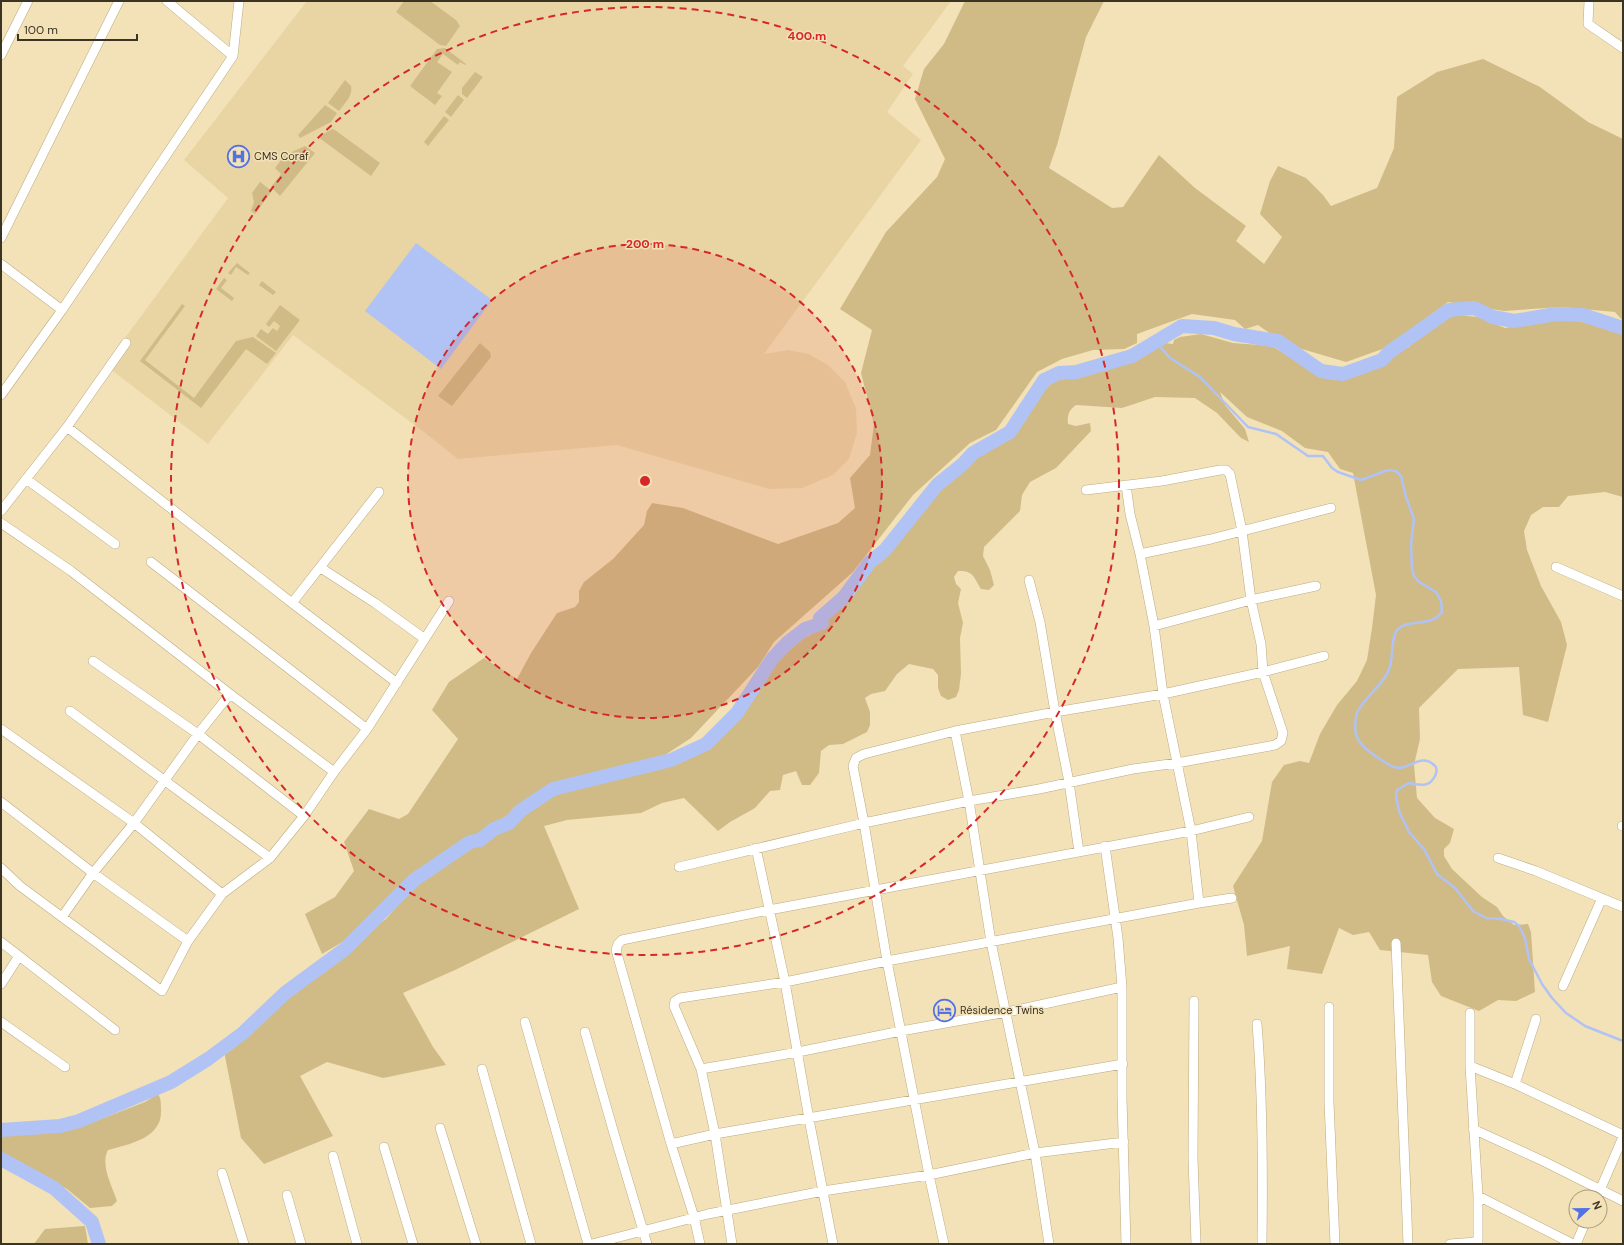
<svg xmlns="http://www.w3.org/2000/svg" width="1624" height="1245" font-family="'DM Sans',sans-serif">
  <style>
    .built { fill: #e9d5a3 }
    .green { fill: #d0bb86 }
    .water { fill: #b1c3f4 }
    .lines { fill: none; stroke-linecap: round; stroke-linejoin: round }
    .stream { stroke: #b1c3f4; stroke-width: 2.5 }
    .river { stroke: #b1c3f4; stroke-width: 14 }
    .minor-casing { stroke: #bcab82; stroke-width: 10 }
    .minor { stroke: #fff; stroke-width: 9 }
    .ring { fill: none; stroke: #d62828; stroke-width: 2; stroke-dasharray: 7 5 }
    .labels { text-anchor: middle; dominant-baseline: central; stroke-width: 3; stroke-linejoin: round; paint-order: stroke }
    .poi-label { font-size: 11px; fill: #3b3423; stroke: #f3e2b7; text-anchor: start }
    .centre { fill: #d62828; stroke: #f3e2b7; stroke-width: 2 }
    .ring-label { font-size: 12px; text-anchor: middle; font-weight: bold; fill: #d62828; stroke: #f3e2b7; stroke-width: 3; stroke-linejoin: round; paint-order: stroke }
  </style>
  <rect width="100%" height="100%" fill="#f3e2b7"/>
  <path class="built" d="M307,1h644l-48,65 10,8 -26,38 34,28 -157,214 24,-4 21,4 19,11 17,17 11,26 1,25 -8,26 -16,16 -31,13 -33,1 -152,-44 -159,14 -38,-30 -127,-94 -85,109 -103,-79 123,-167 -44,-38z"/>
  <path class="green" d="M404,1h26l26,19 4,6 -14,20 -6,-1 -44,-33z
    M965,1h139l-18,36 -29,108 -8,23 63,40 11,-1 36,-52 36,33 51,38 -10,15 28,23 18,-27 -22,-23 10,-33 8,-15 28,12 17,17 8,11 46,-18 17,-40 3,-51 40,-25 46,-13 57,28 48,35 35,17v182l-8,-9 -54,-5 -57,4 -56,-9 -60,45 -42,15 -61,-18 -27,-19 -13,4 -10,-9 -43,-6 -55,20v9l-13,6 -31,1 -31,9 -25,13 -41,58 -26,13 -57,52 -60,77 -79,70 -16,25 -67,71 -26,17 -107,29 -68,42 -64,42 -75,69 -29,17 -17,-40 30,-17 19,-26 -10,-29 25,-33 30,10 9,-5 50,-75 -26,-29 17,-28 35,-24 33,21 14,-26 26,-40 18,-6 4,-5v-11l5,-9 29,-23 31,-34 3,-14 5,-8 31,5 95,36 60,-21 17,-15 -5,-30 20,-23 4,-31 -13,-51 11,-43 -32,-21 46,-77 51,-55 8,-18 -30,-60 9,-30 20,-25z
    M445,48l21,16 -1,1 -5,-3 -2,3 -15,-11 -6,8 15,10 -15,21 5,3 -7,9 -25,-19 27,-37z
    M475,72l8,5 -16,21 -5,-4v-6z
    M345,80l6,6c2,10 -6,17 -12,25l-11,-8z
    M458,95l6,5 -13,17 -6,-5z
    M325,105l12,8 -6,9 -31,16 -2,-3z
    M444,116l5,4 -21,26 -4,-4z
    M332,129l3,1 45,33 -9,13 -53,-39z
    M305,146l10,7 -35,43 -9,-9 10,-13 -6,-6 10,-13z
    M260,182l12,9 -17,23 -4,-3 3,-9 -2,-9z
    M237,263l13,10 -2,2 -12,-8 -5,8 -3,-2z
    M224,278l3,2 -6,8 13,10 -2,3 -16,-12z
    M262,281l14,11 -3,3 -14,-10z
    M182,304l3,2 -40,54 49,38 42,-57 17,-4 23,16 -9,11 -21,-15 -45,59 -61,-47z
    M280,305l20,15 -24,31 -20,-15 5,-7 7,5 5,-6 4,3 3,-5 -6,-5 -5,6 -3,-3z
    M1455,315l23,2 27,11 51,-11 47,9 20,8v163l-18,-5 -37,4 -9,11h-16l-12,8 -7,16 3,19 14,36 20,36 6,23 -19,77 -25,-7 -4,-48 -61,2 -39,39 1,31 -6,26 3,33 18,20 19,11 -4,14 -6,6v7l8,13 30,28 15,10 6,9 11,9 14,-1 3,8 4,60 -19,9 -18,-1 -19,11 -38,-15 -9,-14 -4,-27 -48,-5 -11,-18 -16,3 -14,-7 -17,46 -35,-5 3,-23 -43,10 -3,-31 -11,-39 29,-45 10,-59 12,-17 16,-4 9,2 11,-29 17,-29 20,-24 10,-21 5,-32 4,-33 -23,-122 -13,-4 -12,-17 -23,-4 -23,-17 -35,-14 -27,-25 5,13 20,24 4,13 -8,-4 -24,-25 -22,-15 -40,-1 -33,11 -46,-3c-7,5 -9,10 -8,19l8,2 14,-3 1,8 -35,37 -26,14 -8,13 -2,16 -36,36 -1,9 7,14 4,15 -5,5 -8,-1c-7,-12 -8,-19 -23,-18l-4,6 2,7 5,5 -3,14 5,20 -3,15 1,36 -2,16 -3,7 -8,3 -7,-4 -3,-8v-13l-5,-6 -24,-5 -12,10 -12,17 -14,3 -6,4 5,14v13l-3,7 -24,12 -14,1 -8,6 -2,22 -9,12h-8l-6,-14 -13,4 -3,15 -10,1 -15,17 -25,14 -12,9 -34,-33 -22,5 -21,10 -74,7 -23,6 35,83 -124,61 -52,23 30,54 13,18 -63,13 -56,-16 -27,14 33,60 -69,28 -23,-26 -17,-87 28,-22 3,-7 72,-56 20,-11 18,-22 21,-14 28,-33 20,-16 28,-19 48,-26 21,-17 32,-18 44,-11 44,-7 40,-14 25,-17 28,-30 31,-49 29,-24 20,-11 4,-12 18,-15 28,-37 14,-11 20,-25 6,-4 17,-24 43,-41 36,-22 31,-43 11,-10 13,-6 62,-16 38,-18 8,1 1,-4 6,-3 21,-3 32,9 39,3 40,25 22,9 41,-12 11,-6 4,-6 19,-9 19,-19z
    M480,343l10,9 1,5 -39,49 -14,-10z
    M158,1094c3,5 3,9 3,15 2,29 -31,35 -53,41 -8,15 4,36 9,51l-5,5 -22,2 -23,-19 -66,-34v-20l59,-3 18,-4 67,-26z
    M85,1226l3,18h-54l11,-15z"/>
  <path class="water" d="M416,243l76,57 -51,69 -76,-58z"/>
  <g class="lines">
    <path class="stream" d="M1156,342l14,16 30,19 48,50 28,7 32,22h15l9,12 6,4 23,8 27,-10 8,1 5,5 5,21 8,22 -3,25 1,25 2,7 5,6 17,10 5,9 1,11c-12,16 -31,6 -44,17 -7,6 -5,28 -8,38 -6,18 -23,27 -32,44 -2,2 -2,6 -2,8 -5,22 11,32 27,42 4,2 7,5 11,6 15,5 27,-17 42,0 1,4 1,6 -1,9 -6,12 -15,9 -26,7l-12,7 -1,6 3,15 10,21 15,17 13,25 18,14 18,23 13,7 15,1 13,3 5,4 6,12 4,21 13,25 10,14 14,15 19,13 38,15"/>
    <path class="river" d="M1,1130l59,-4 19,-5 92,-39 37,-23 35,-26 42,-40 60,-44 69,-69 56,-38 10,-2 14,-11 15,-6 11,-12 33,-22 118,-29 35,-16 31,-31 35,-54 15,-16 18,-14 17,-6 -2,-5 24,-21 26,-35 15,-12 52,-65 26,-21 10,-11 37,-21 34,-52 15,-7 17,-1 56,-16 50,-30 32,2 20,6 44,7 43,30 22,3 39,-14 6,-7 61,-43 25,-2 19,9 21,4 42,-7 27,1 40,13
      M1,1159l53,29 38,34 7,22"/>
    <defs>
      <path id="minor" d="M167,1l66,55
        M1589,1l-1,23 35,24
        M1,55l27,-54
        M1,238l118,-237
        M1,264l61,46
        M1,395l61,-85 171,-254 6,-55
        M67,427l225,176 105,80
        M26,479l89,65
        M1126,485l4,29 10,40 14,72 9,68 28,137 8,72
        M1,511l66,-84 59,-84
        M1,523l70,48 159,123 104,78
        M1140,554l71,-15 120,-31
        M151,562l216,167
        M1556,567l67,29
        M321,568l54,35 50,36
        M1029,580l11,42 15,90 14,70 10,70
        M292,603l87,-111
        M1154,626l97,-26 65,-14
        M93,661l105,73 106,82
        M70,711l200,147
        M1,729l133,94 88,71 -34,47 -26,50 -142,-105 -19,-18
        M955,731l14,70 22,141 44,211 14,91
        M1,802l92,71 95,68
        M1622,826h1
        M1105,846l13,92 4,49v110l4,147
        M756,848l29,134 24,137 24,125
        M1498,858l38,13 87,36
        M679,867l185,-44 105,-22 70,-12 94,-20 44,-6 98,-18 6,-4 2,-8 -20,-61 -2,-28 -10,-44 -9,-69 -12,-57 -4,-4h-6l-58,11 -76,9
        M222,894l48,-36 34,-42 30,-44 33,-43 82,-128
        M62,917l31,-44 41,-50 64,-89 32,-40
        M1,942l114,88
        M1396,943l12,301
        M1,984l18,-28
        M1563,986l39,-88
        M1194,1001l-1,157 3,86
        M1329,1007v95l6,142
        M1470,1013v53l8,130v48
        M1,1022l64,45
        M525,1022l63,222
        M1257,1024c6,73 6,146 5,220
        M585,1032l28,98 34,114
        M1470,1066l45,18 108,51
        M482,1069l49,175
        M701,1069l97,-17 103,-21 106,-19 115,-25
        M1515,1084l21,-65
        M440,1128l36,116
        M1473,1129l70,32 80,40
        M671,1144l44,-10 408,-70
        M384,1147l29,97
        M333,1156l24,88
        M222,1173l22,71
        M287,1195l14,49
        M1478,1196l95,48
        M1597,1197l26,-60
        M592,1244l116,-30 115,-23 106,-16 106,-22 89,-11
        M700,1244l-6,-27 -23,-73 -55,-194 2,-6 4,-4 147,-30 422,-79 58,-14
        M732,1244l-17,-110 -14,-65 -27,-63 1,-5 5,-3 105,-16 102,-21 312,-58 33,-5
        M944,1244l-15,-69 -42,-214 -23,-138 -11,-57 3,-8 8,-4 91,-23 100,-19 108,-18 100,-22 61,-16
        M1450,1244l27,-2
        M1576,1244l10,-23"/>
    </defs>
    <use href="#minor" class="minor-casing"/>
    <use href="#minor" class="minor"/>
  </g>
  <circle cx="645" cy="481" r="237" fill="#d62828" fill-opacity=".12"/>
  <g class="ring">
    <circle cx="645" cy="481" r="237"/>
    <circle cx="645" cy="481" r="474"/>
  </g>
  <defs>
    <symbol id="hospital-ring" viewBox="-11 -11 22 22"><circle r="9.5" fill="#f3e2b7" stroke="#5171e6" stroke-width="1.5"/><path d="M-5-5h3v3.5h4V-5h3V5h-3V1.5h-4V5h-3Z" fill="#5171e6"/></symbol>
    <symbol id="hotel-ring" viewBox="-11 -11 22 22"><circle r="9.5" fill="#f3e2b7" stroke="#5171e6" stroke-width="1.5"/><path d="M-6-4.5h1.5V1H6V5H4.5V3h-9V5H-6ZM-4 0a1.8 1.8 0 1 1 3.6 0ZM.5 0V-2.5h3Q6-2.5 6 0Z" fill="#5171e6"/></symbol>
  </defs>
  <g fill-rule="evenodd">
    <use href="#hospital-ring" x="226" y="144" width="25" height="25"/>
    <use href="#hotel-ring" x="932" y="998" width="25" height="25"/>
  </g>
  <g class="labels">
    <g class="poi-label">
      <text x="254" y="156">CMS Coraf</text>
      <text x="960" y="1010">Résidence Twins</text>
    </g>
  </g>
  <circle cx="645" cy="481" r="6" class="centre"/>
  <g class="ring-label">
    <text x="807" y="40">400 m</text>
    <text x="645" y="248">200 m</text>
  </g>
  <rect width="1624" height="1245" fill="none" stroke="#3b3423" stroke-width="4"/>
  <g transform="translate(1588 1209) rotate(68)"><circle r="19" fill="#f3e2b7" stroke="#a99c7c"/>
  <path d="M0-3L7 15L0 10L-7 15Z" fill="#5171e6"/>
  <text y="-6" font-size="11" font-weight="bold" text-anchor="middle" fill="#3b3423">N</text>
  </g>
  <path d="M18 34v6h119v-6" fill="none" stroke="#3b3423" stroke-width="2"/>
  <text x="24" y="34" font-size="12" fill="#3b3423" stroke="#f3e2b7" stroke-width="3" paint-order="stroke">100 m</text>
</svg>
